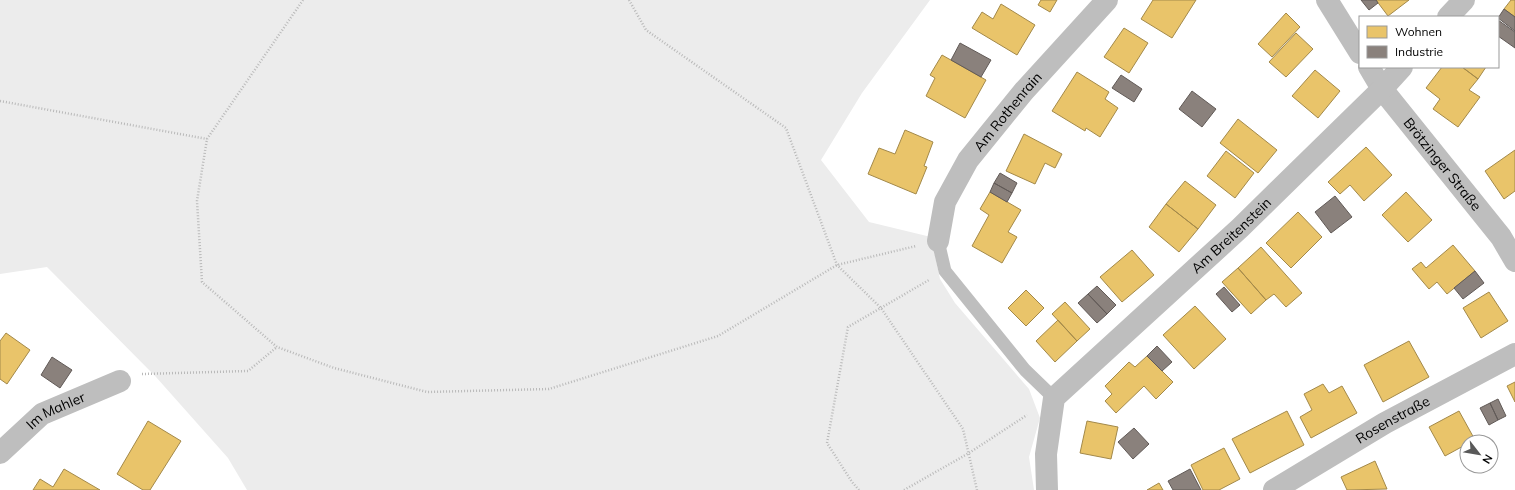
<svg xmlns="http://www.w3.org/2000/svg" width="1515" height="490" font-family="Mulish,sans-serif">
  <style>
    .green { fill: #ececec }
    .homes { fill: #e9c46a; stroke: #a3894a }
    .industry { fill: #8a817c; stroke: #615a57 }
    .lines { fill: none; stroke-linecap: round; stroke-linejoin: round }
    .path { stroke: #b9b9b9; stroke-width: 2.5; stroke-dasharray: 1 2; stroke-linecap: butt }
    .service { stroke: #bebebe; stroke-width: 13 }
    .minor { stroke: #bebebe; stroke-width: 22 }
    .labels { text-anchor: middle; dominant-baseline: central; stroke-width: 4; stroke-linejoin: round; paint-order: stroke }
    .street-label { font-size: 14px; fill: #000; stroke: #fff }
  </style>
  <rect width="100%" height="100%" fill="#fff"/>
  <path class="green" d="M0,0h930l-68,93 -41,67 48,62 62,15 9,42 15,24 74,86 11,29 -11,39 5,33h-787l-19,-32 -72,-81 -109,-110 -47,7z"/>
  <path class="homes" d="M1041,0h16l-7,12 -12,-7z
    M1153,0h43l-24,38 -31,-19z
    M1376,0h33l-21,16z
    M1511,0h4v17l-11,-8z
    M1001,4l34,21 -18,30 -45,-27 10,-16 11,7z
    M1286,13l14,14 -28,30 -14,-13z
    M1124,28l24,15 -19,30 -25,-16z
    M1296,33l17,16 -27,28 -17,-15z
    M942,55l44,25 -21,38 -39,-22 9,-18 -5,-3z
    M1442,67h20l16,12 -9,11 11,7 -22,30 -25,-18 7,-10 -14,-11z
    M1462,67h24l-8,12z
    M1315,70l25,21 -22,27 -26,-22z
    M1077,72l32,20 -4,7 13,9 -18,29 -14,-9 -1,3 -33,-20z
    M1238,119l39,31 -19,23 -38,-30z
    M905,130l28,12 -9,24 3,1 -11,27 -48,-20 11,-26 16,6z
    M1024,134l38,20 -7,14 -10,-5 -10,21 -29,-13z
    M1366,147l26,28 -28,26 -14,-16 -10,9 -12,-12z
    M1515,150v41l-11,8 -19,-28z
    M1226,151l28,22 -19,25 -28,-22z
    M1185,181l31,24 -18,24 -32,-25z
    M990,192l31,18 -13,22 9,5 -15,26 -30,-17 17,-31 -9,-6z
    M1406,192l26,28 -24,22 -26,-27z
    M1166,204l32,25 -19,23 -30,-25z
    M1298,212l24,25 -31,31 -25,-25z
    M1453,245l22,26 -28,23 -10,-12 -8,7 -17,-20 9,-7 5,6z
    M1261,247l41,46 -16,14 -12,-13 -8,6 -28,-32z
    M1132,250l22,25 -32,27 -22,-25z
    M1238,268l28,32 -15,14 -29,-32z
    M1026,290l18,18 -18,18 -18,-18z
    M1489,292l19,29 -27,17 -18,-30z
    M1065,302l25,27 -13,12 -25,-27z
    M1195,306l31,33 -32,30 -31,-34z
    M1058,320l19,21 -22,21 -19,-21z
    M6,333l24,17 -23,34 -7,-5v-38z
    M1409,341l20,36 -46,25 -19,-37z
    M1147,356l26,26 -17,17 -12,-13 -28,27 -11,-12 7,-7 -7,-8 24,-24 6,5z
    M1515,382v20l-8,-16z
    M1323,384l6,9 13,-7 15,27 -46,25 -11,-21 12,-7 -8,-16z
    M1287,411l17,34 -54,28 -18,-34z
    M1459,411l16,29 -8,2v2l-22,12 -16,-29z
    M148,421l33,20 -31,49h-7l-26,-16z
    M1087,421l31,6 -7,32 -31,-6z
    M1224,448l16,31 -21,11h-16l-12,-25z
    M1375,461l12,28 -40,1 -6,-13z
    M64,469l36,21h-67l7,-11 13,8z
    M1159,483l4,7h-16z"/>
  <path class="industry" d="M1361,0h15l2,3 -9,7z
    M1504,9l11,8v14l-17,-13z
    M1498,20l17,12v16l-17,-12z
    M960,43l31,17 -10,17 -30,-17z
    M1121,75l21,14 -8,13 -22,-14z
    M1192,91l24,18 -14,18 -23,-18z
    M1000,173l17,10 -5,10 -18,-10z
    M994,183l18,10 -5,9 -17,-10z
    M1335,196l17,21 -21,16 -16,-21z
    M1475,271l9,12 -21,16 -9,-11z
    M1097,286l19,19 -9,9 -19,-20z
    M1224,287l16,18 -8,7 -16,-18z
    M1088,294l19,20 -10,9 -19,-20z
    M1157,346l15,16 -10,9 -15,-15z
    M52,357l20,13 -12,18 -19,-13z
    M1498,399l8,17 -8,4 -8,-17z
    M1490,403l8,17 -9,5 -9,-17z
    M1134,428l15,16 -16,15 -15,-17z
    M1190,469l11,21h-28l-5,-9z"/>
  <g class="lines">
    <path class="path" d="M303,0l-96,139 -10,62 5,81 75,65 57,21 93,24 122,-3 169,-53 119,-71 79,-19
      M629,0l17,30 140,98 51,137 44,43 82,121 14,61
      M0,101l207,38
      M142,374l106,-3 29,-24
      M859,490l-7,-8 -25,-39 21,-116 81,-47
      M904,490l65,-37 58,-38"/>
    <path class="service" d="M938,241l7,30 80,99 29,28"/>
    <g class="minor">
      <path d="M1327,0l33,53"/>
      <path d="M1448,17l16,-17"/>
      <path id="s1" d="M1369,67l13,22 119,148 14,24"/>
      <path id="s2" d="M938,241l7,-39 23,-42 56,-69 83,-91"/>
      <path id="s3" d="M0,453l42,-39 78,-33"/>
      <path id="s4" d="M1047,490l-1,-36 8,-56 186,-170 142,-139 20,-22"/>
      <path id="s5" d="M1274,490l111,-67 130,-69"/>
    </g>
  </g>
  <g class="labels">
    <g class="street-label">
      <text stroke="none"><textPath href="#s2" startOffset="150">Am Rothenrain</textPath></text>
      <text stroke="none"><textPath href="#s1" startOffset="122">Brötzinger Straße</textPath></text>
      <text stroke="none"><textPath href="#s4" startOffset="333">Am Breitenstein</textPath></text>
      <text stroke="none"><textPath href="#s3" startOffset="71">Im Mahler</textPath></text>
      <text stroke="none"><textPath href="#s5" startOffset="138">Rosenstraße</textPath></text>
    </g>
  </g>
  <rect x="1359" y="16" width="140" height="52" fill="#ffffff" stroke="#999999"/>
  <rect x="1367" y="26" width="20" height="12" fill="#e9c46a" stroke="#999999"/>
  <text x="1395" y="36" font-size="12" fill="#000000">Wohnen</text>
  <rect x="1367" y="46" width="20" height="12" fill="#8a817c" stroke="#999999"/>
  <text x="1395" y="56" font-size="12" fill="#000000">Industrie</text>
  <g transform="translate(1479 454) rotate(121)"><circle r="19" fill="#ffffff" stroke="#999999"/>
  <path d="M0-3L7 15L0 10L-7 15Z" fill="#595959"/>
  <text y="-6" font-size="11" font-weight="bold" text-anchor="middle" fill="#000000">N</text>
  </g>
</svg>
